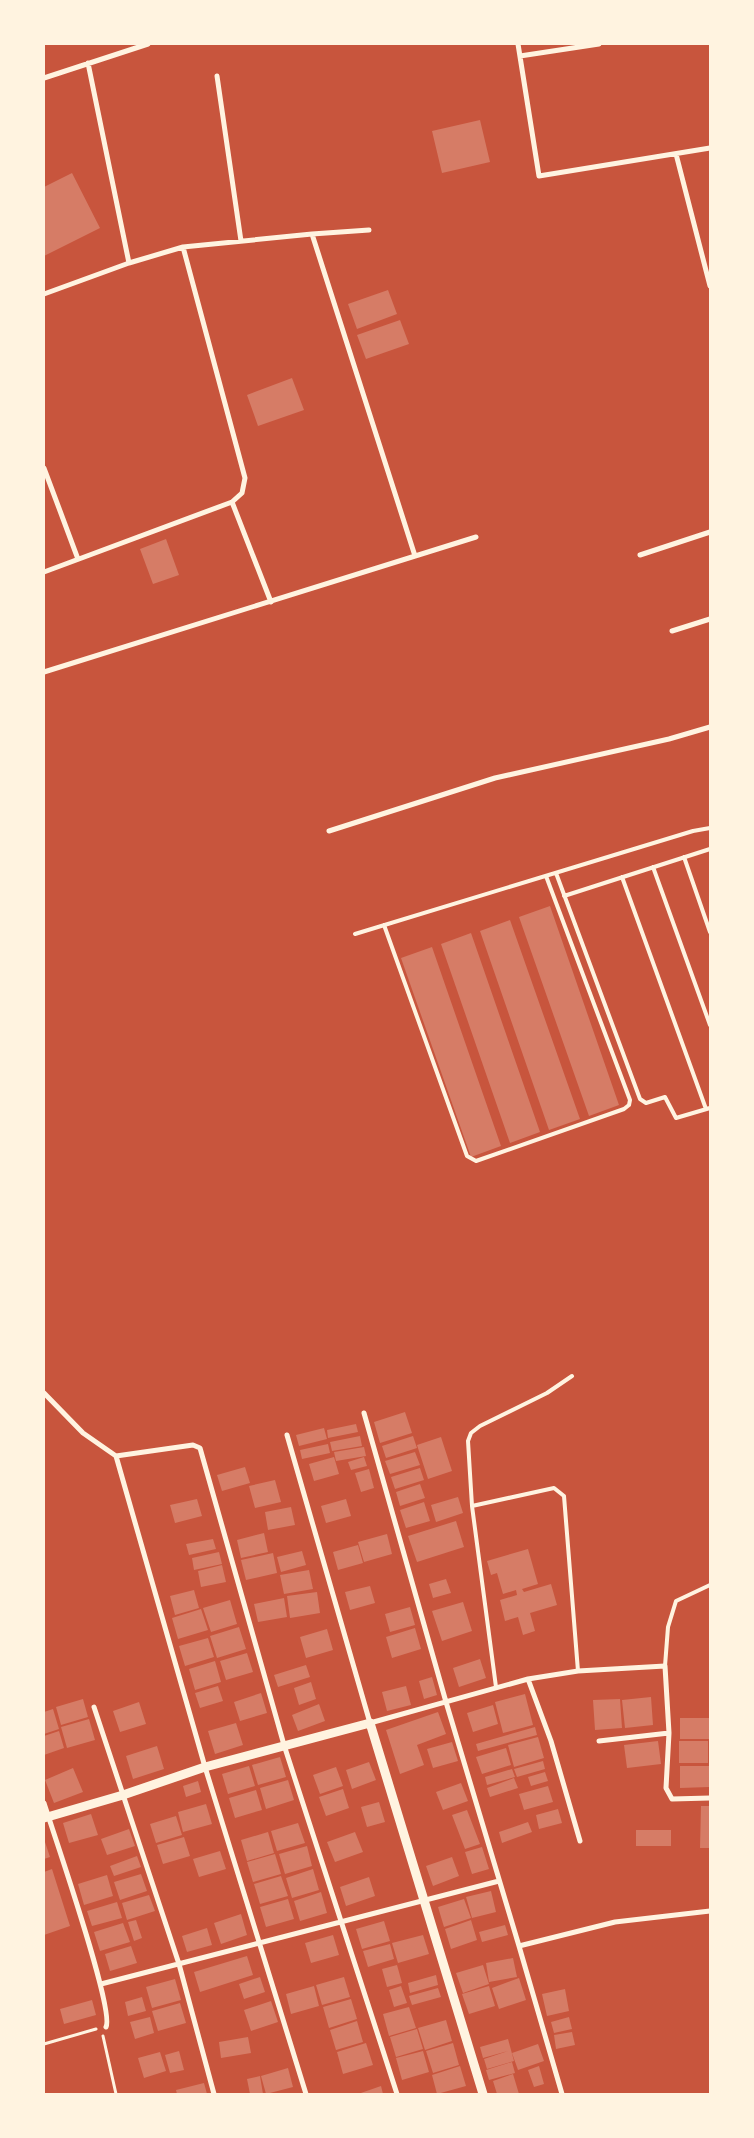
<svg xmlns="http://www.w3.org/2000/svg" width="754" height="2138" font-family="'Roboto Condensed',sans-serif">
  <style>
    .building { fill: #d67c66 }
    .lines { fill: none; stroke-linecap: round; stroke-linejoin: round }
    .path { stroke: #fff3e0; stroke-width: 3 }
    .service { stroke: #fff3e0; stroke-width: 4 }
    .minor { stroke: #fff3e0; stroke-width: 5 }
    .tertiary { stroke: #fff3e0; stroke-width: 9 }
  </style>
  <rect width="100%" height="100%" fill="#c8553d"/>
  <path class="building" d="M480,120l10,42 -48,11 -10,-42z
    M72,173l28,55 -56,28v-69z
    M388,290l9,24 -40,15 -9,-25z
    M400,320l9,24 -43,15 -9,-24z
    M292,378l12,32 -46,16 -11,-31z
    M166,539l13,36 -26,9 -13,-35z
    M550,906l69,199 -30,11 -70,-199z
    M510,920l70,199 -31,11 -69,-199z
    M471,933l69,199 -30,11 -69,-199z
    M432,947l69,199 -30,11 -70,-199z
    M405,1412l7,21 -32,10 -6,-21z
    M356,1424l2,8 -30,6 -1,-8z
    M324,1428l3,11 -28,7 -3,-11z
    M360,1436l2,10 -30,5 -2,-9z
    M413,1436l4,12 -31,10 -4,-12z
    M441,1437l11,34 -24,8 -11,-34z
    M328,1444l2,9 -28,6 -2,-9z
    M364,1447l2,9 -30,5 -2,-9z
    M415,1452l5,13 -30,9 -5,-13z
    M334,1457l5,17 -25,7 -5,-17z
    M364,1457l3,9 -16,4 -3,-8z
    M245,1467l5,16 -28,8 -5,-16z
    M420,1468l4,12 -29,9 -4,-12z
    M369,1469l5,19 -13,4 -6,-19z
    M275,1480l6,22 -26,6 -6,-22z
    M420,1484l5,14 -25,8 -4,-14z
    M458,1497l5,16 -27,9 -5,-17z
    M197,1499l5,17 -27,7 -5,-18z
    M346,1499l5,17 -25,7 -5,-17z
    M424,1502l6,19 -24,7 -6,-18z
    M291,1507l4,18 -27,5 -3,-18z
    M456,1521l8,26 -47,15 -9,-26z
    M264,1533l4,19 -27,6 -4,-18z
    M387,1534l5,20 -28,8 -6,-20z
    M213,1539l3,10 -27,6 -3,-11z
    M358,1545l5,18 -25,7 -5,-18z
    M528,1549l10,35 -16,5 2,3 27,-8 6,21 -27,8 5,18 -12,4 -5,-18 -13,4 -5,-21 17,-5 -1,-5 -13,4 -6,-21 -6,2 -4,-14z
    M302,1551l4,14 -25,7 -4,-15z
    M219,1552l3,12 -28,6 -2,-12z
    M273,1553l4,20 -31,7 -5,-20z
    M222,1565l4,17 -25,5 -3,-16z
    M309,1570l4,19 -29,5 -4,-19z
    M446,1579l5,14 -18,5 -4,-14z
    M370,1586l5,17 -25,7 -5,-18z
    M194,1590l5,18 -24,7 -5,-19z
    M317,1592l3,21 -30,5 -3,-22z
    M284,1598l3,19 -29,5 -4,-18z
    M230,1600l7,24 -26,8 -8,-24z
    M463,1602l9,29 -30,10 -10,-30z
    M410,1607l5,18 -25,7 -5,-18z
    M201,1609l7,21 -30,9 -6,-21z
    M239,1627l7,22 -29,9 -7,-22z
    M415,1628l6,21 -29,9 -6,-21z
    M327,1629l6,21 -27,8 -6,-21z
    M208,1638l6,19 -29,9 -6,-20z
    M247,1653l6,19 -27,8 -6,-19z
    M480,1659l6,19 -27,9 -6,-19z
    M215,1661l6,21 -26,8 -6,-21z
    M306,1665l4,12 -32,10 -4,-12z
    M432,1677l5,18 -13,4 -5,-18z
    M311,1682l5,17 -17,6 -5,-17z
    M218,1686l5,15 -23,7 -5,-15z
    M406,1686l5,19 -24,6 -5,-19z
    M261,1693l6,20 -27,8 -6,-19z
    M525,1694l8,31 -30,8 -8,-31z
    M651,1697l2,28 -28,3 -3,-28z
    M83,1699l5,18 -27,8 -5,-18z
    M620,1699l2,29 -27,2 -2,-30z
    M139,1702l7,22 -26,8 -7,-21z
    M319,1704l6,17 -27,10 -6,-16z
    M493,1705l5,19 -25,8 -6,-19z
    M53,1709l6,20 -15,5v-22z
    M438,1712l8,22 -29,11 7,20 -24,9 -14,-44z
    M680,1718h29v21h-29z
    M89,1719l6,21 -28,8 -6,-21z
    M236,1723l7,22 -28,9 -7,-23z
    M535,1727l2,8 -59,16 -2,-7z
    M59,1731l5,17 -20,7v-19z
    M538,1737l6,21 -30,9 -6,-22z
    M658,1741l3,23 -34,4 -3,-23z
    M679,1741h29v22h-29z
    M452,1742l6,19 -25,7 -6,-19z
    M157,1746l7,23 -31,10 -7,-23z
    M506,1748l5,17 -29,9 -6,-17z
    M280,1757l6,20 -28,8 -6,-20z
    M543,1761l2,8 -28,8 -3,-8z
    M369,1762l7,18 -24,9 -6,-19z
    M249,1766l6,20 -27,8 -6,-20z
    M680,1766h29v21l-29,1z
    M336,1767l7,19 -23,8 -7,-19z
    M73,1768l10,24 -29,11 -9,-23z
    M512,1769l3,8 -28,8 -2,-8z
    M545,1772l3,9 -17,5 -3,-9z
    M514,1778l4,10 -28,9 -3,-9z
    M288,1780l6,20 -28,9 -6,-21z
    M198,1781l3,11 -15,5 -3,-11z
    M461,1783l7,18 -25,9 -7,-18z
    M548,1786l5,16 -29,8 -5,-16z
    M343,1789l6,19 -23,8 -7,-19z
    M256,1790l6,20 -27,8 -6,-20z
    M379,1802l6,20 -18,5 -6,-20z
    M206,1804l6,20 -29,8 -5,-20z
    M701,1806h9v42h-10z
    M558,1809l4,14 -23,6 -3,-14z
    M467,1810l13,34 -15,5 -13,-34z
    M91,1814l7,21 -29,8 -6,-20z
    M176,1816l6,19 -26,8 -6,-19z
    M528,1822l4,10 -30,11 -3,-11z
    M298,1823l7,20 -28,8 -6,-20z
    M129,1829l6,17 -28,9 -6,-16z
    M636,1830h35v16h-35z
    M268,1832l6,21 -27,8 -6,-21z
    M355,1832l8,20 -28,10 -8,-20z
    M184,1837l6,19 -27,8 -6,-19z
    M44,1839l6,18 -6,2z
    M307,1846l5,20 -27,8 -6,-20z
    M482,1847l7,22 -17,5 -7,-22z
    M220,1851l6,18 -27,8 -6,-18z
    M275,1854l6,20 -28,8 -6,-20z
    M137,1856l4,11 -27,9 -4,-10z
    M452,1857l7,19 -26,10 -7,-20z
    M52,1869l18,57 -26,9v-63z
    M313,1869l6,21 -27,8 -6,-20z
    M141,1874l6,17 -27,9 -6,-18z
    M107,1875l6,21 -29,9 -6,-21z
    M281,1876l7,20 -28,8 -6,-20z
    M369,1877l6,19 -29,10 -6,-19z
    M491,1891l5,21 -24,6 -6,-21z
    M321,1892l6,21 -27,8 -6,-20z
    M149,1895l6,16 -28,9 -5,-17z
    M288,1899l6,20 -28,8 -6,-20z
    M464,1899l7,19 -27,9 -6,-20z
    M117,1902l5,16 -30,8 -5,-15z
    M241,1914l6,21 -26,9 -7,-21z
    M136,1920l6,18 -8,3 -6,-19z
    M471,1920l6,20 -26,9 -6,-20z
    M384,1921l6,20 -28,8 -6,-20z
    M123,1923l7,19 -30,9 -6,-19z
    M505,1925l3,10 -26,7 -3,-10z
    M207,1928l5,17 -25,7 -5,-16z
    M333,1935l6,20 -28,8 -6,-20z
    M423,1935l6,19 -31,9 -6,-20z
    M390,1944l4,15 -26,8 -5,-16z
    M131,1946l6,17 -27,8 -5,-17z
    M247,1956l6,19 -53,17 -6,-20z
    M513,1958l4,19 -28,5 -3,-19z
    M397,1965l5,18 -15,4 -5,-18z
    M483,1965l6,19 -26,9 -7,-20z
    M436,1975l2,10 -28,8 -2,-10z
    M260,1977l5,15 -21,7 -5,-15z
    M344,1977l6,20 -28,8 -6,-20z
    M519,1978l7,22 -27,9 -7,-21z
    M175,1979l6,21 -29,8 -6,-21z
    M314,1986l5,20 -28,8 -5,-20z
    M401,1986l6,17 -13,4 -5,-17z
    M489,1986l6,20 -26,8 -7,-20z
    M438,1988l3,9 -29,8 -3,-9z
    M565,1989l4,22 -22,5 -5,-22z
    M142,1997l4,14 -18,5 -3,-14z
    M351,1999l6,20 -28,9 -6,-21z
    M92,2000l4,15 -32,9 -4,-15z
    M271,2001l7,21 -27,9 -7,-21z
    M180,2003l6,20 -28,8 -6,-20z
    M409,2007l7,21 -27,8 -6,-22z
    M150,2017l4,16 -19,6 -5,-17z
    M569,2017l3,12 -18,4 -3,-11z
    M446,2020l6,21 -27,9 -7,-22z
    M357,2021l6,21 -27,8 -6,-20z
    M417,2029l6,20 -27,8 -6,-20z
    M572,2032l3,13 -19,4 -2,-14z
    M248,2037l3,16 -30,5 -2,-16z
    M508,2039l6,22 -27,8 -3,-10 24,-8 -25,7 -3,-11z
    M366,2043l7,22 -30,9 -6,-22z
    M453,2043l6,22 -26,8 -7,-22z
    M538,2044l6,17 -26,9 -6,-17z
    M179,2051l5,19 -14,3 -5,-18z
    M423,2051l6,21 -27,8 -6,-22z
    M160,2052l6,19 -22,7 -6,-20z
    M512,2062l3,11 -26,7 -3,-10z
    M460,2066l6,20 -29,8 -5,-19z
    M539,2066l5,18 -10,3 -6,-17z
    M288,2068l5,19 -27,7 -5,-18z
    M513,2074l6,20h-22l-4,-13z
    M260,2076l3,18h-13l-3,-15z
    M204,2083l3,11h-30l-1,-4z
    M381,2086l2,8h-25z"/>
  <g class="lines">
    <path class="path" d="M103,2036l13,58
      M44,2044l52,-15"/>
    <path class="service" d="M684,857l26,75
      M653,867l57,158
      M556,873l84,226 6,4 19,-6 11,21 34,-10
      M622,877l84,232
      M564,896l146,-47
      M384,925l83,231 9,5 148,-52 5,-4 1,-5 -84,-224
      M355,934l338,-103 17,-3
      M472,1506l82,-18 10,8 14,175
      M665,1666l3,-39 8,-26 34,-16
      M496,1687l-24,-181 -4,-65 3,-8 9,-7 67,-33 25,-17"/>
    <path class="minor" d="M518,44l21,132 171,-28
      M520,56l79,-12
      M217,76l24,165
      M44,78l104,-34
      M676,154l34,132
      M312,234l57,-4
      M129,263l54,-16 129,-13 103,322
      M44,294l85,-31 -41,-200
      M44,468l34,91
      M232,502l39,100
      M640,555l70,-23
      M44,572l188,-70 10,-9 3,-15 -62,-231
      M672,631l38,-12
      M44,672l432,-135
      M329,831l166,-53 174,-39 41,-12
      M44,1393l39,40 33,23 77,-11 7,3 84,297 113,349
      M364,1413l82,289 73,244 43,148
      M287,1435l83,288 158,-44 50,-8 87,-5 4,67 -3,55 6,11 38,-1
      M116,1456l89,311 101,327
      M528,1679l23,62 29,100
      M94,1707l85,257 35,130
      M599,1741l70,-8
      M44,1803c9,29 71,207 62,224
      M519,1946l96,-24 95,-11
      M101,1984l398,-103"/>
    <path class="tertiary" d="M44,1818l79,-23 82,-28 165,-44 113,371"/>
  </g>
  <rect width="754" height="2138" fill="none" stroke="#fff3e0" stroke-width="90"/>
</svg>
